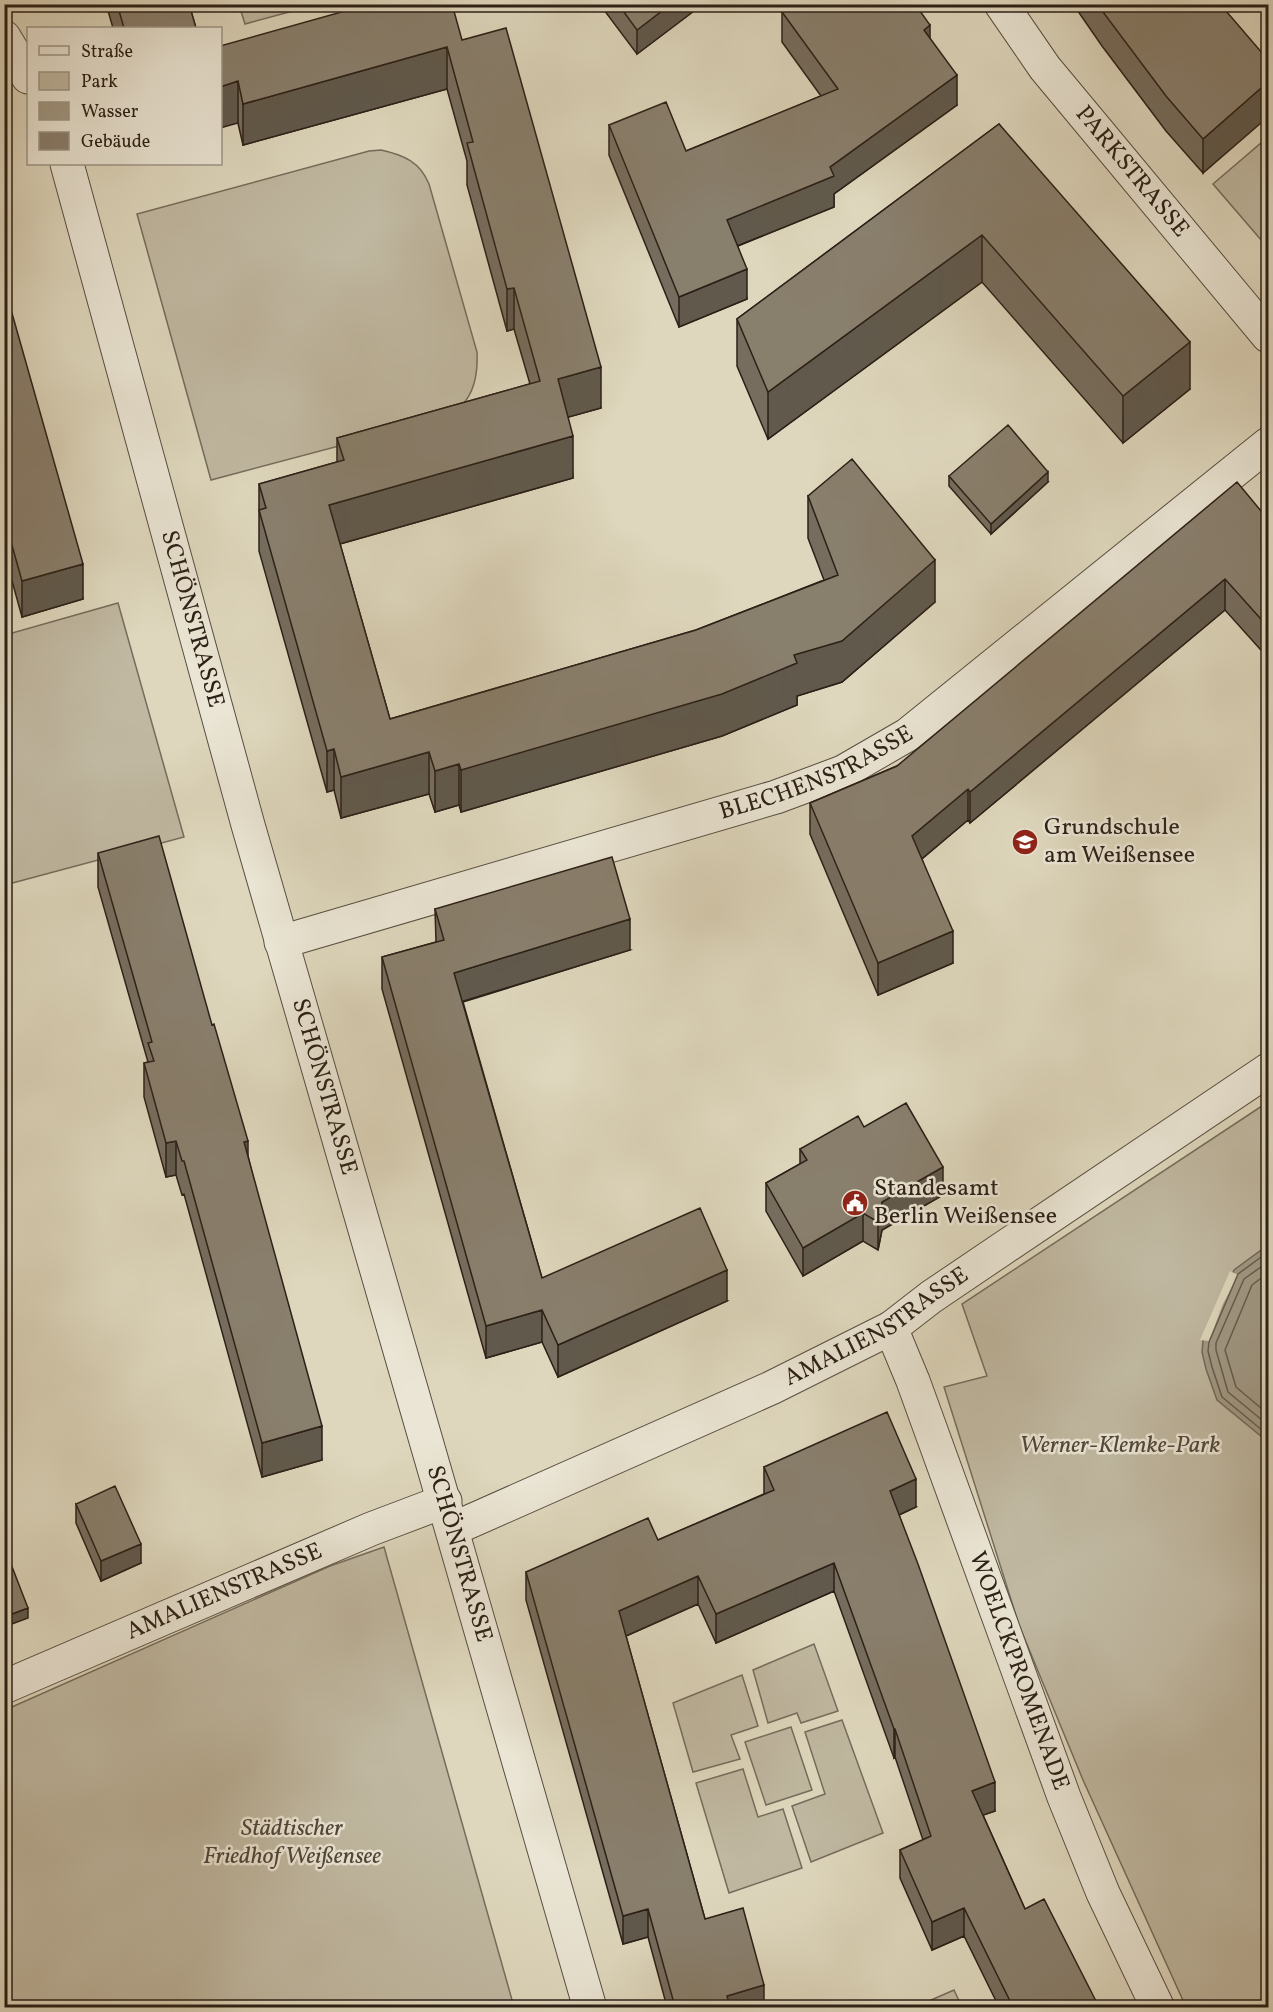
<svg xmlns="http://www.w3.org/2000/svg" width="1273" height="2012" font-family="Vollkorn,serif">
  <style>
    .green { fill: #c0b8a1; stroke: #766c5c; stroke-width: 1.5 }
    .water { fill: #a19985; stroke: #726959; stroke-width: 1.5 }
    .pier { fill: #ded7bd }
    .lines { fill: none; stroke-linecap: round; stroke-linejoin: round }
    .shore { stroke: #665c4e; stroke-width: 1.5 }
    .minor-casing { stroke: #584e40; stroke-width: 35 }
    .tertiary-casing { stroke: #584e40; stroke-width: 35 }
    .minor { stroke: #eae5d4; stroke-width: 33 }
    .tertiary { stroke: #eae5d4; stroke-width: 33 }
    .wall { fill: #766d5e; stroke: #2c2017; stroke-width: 1.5 }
    .shaded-wall { fill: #60594c; stroke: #2c2017; stroke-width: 1.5 }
    .building { fill: #897f6d; stroke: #2c2017; stroke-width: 1.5 }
    .labels { text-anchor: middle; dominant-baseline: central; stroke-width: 5; stroke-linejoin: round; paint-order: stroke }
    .street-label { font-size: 24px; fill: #2c2017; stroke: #eae5d4 }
    .poi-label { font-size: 24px; fill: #2c2017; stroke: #eae5d4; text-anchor: start }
    .park-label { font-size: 24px; font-style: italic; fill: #51463a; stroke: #eae5d4 }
  </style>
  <rect width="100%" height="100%" fill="#ded7bd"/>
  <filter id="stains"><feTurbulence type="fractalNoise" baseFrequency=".00333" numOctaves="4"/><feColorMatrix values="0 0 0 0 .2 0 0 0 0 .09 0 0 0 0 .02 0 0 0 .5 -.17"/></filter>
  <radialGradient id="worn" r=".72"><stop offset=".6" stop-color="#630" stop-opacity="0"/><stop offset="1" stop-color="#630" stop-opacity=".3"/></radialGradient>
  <path class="green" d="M239,5v-1l76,1 -70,19z
    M1268,137v111l-55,-64z
    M381,150c23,5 39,12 48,34l48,168c1,21 -3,46 -22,59 -6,5 -15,7 -22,10l-222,59 -74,-266 232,-63z
    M118,603l66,234 -179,48v-250z
    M1268,1102v905h-82l-103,-227 -64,-155 -75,-238 43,-11 -25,-72z
    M384,1547l130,460h-509v-297l325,-144z
    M814,1644l24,67 -37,12 -4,-10 -29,10 -15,-53z
    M742,1675l16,51 -27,9 9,24 -47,13 -20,-69z
    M842,1720l41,113 -72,29 -19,-56 33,-12 -20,-62z
    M791,1727l21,63 -46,15 -21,-63z
    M743,1769l15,48 25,-8 19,59 -73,25 -33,-110z
    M954,1990l8,17h-47z"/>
  <path class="water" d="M1268,1245v197l-51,-42 -11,-31 -4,-17 1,-11 31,-71z"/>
  <path class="pier" d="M1230,1271l8,4 -15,29 -14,37 -9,-1z"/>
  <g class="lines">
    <path class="shore" d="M1268,1252l-30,22 -29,68 -1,9 4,16 10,30 46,38
      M1268,1262l-24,17 -28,64v7l12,42 40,33
      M1268,1273l-16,12 -27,65 11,37 32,27"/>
    <defs>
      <g id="minor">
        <path d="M4,37l24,40"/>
        <path id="s1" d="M67,164l181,661 342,1183"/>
        <path id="s2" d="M281,942l495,-145 67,-25 64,-37 361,-291"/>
        <path id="s3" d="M891,1328l22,53 151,416 39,96 55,115"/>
        <path id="s4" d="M453,1529l318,-141 120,-60 40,-31 71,-48 266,-179"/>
        <path id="s5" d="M4,1687l367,-158 74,-28"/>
      </g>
      <g id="tertiary">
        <path id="s6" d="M1001,4l44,64 223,268"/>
      </g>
    </defs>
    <use href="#minor" class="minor-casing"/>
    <use href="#tertiary" class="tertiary-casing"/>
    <use href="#minor" class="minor"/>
    <use href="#tertiary" class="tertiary"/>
  </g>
  <path class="wall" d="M106,4h83l7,24h-83z
    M604,4h90v7l-57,43 -33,-44z
    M1073,4h147l-17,169 -37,-42 -64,-85z
    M782,12l148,27 27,66 -123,89v13l-96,39 9,53 -68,28 -70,-172v-30l77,26 135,-55 -39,-54z
    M462,40l139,368 -33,9 5,61 -233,66 50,175 306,-89 128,-50 -16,-42v-42l127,106 -93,80 -45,14v9l-75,31 -261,76 -2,-7 -24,7 -6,-18 -88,24 -7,-28 -7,2 -68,-241v-67l78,-22v-24l193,-54 -16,-55 -7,2 -14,-51 -26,-95v-24l-20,-72 -204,56 -23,-99z
    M999,124l191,265 -67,54 -141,-161 -214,157 -31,-73v-47z
    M4,285l79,314 -61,18 -18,-65z
    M949,476l99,6 -57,52 -42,-48z
    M1269,509v150l-44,-49 -255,213 -2,-3 -46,39 31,104 -75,32 -68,-161v-31l87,-37 369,-249z
    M98,853l150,303 74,304 -60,17 -78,-283 -2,1 -6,-20 -10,2 -22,-80v-34l4,-1 -50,-175z
    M435,909l195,41 -167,52 79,276 185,23 -169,76 -16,-35 -56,16 -104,-369v-32l54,-15z
    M864,1127l79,68 -61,35 -4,20 -15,-9 -60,35 -37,-65v-28l34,-19v-15z
    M764,1467l152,40 -17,8 96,296 -12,4 42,94 74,98h-100l-35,-71 -32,14 -32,-72v-28l23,-10 -28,-83 -1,1 -60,-167 -118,52 -18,-39 -72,32 79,283 59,88h-97l-19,-70 -25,7 -97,-344v-28l132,-32 106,-46z
    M76,1504l65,59 -40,18 -25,-58z"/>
  <path class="shaded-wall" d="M671,4h23v7l-57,43v-24z
    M930,25v31l-6,-26z
    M447,47v42l-204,56v-41z
    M957,75v30l-123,89v13l-107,43v-30l103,-53z
    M238,81v42l-18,5v-41z
    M1269,81v35l-66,57v-34z
    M982,235v47l-214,157v-47z
    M747,269v30l-68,28v-30z
    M514,288v41l-7,2v-42z
    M1190,342v47l-67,54v-47z
    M601,367v41l-43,12v-41z
    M573,436v42l-244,69v-42z
    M1048,472v10l-57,52v-10z
    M935,560v42l-93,80 -45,14v9l-75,31 -261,76v-42l333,-115z
    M83,564v35l-61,18v-36z
    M1225,579v31l-255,213v-31z
    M334,749v41l-7,2v-41z
    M429,752v42l-88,24v-41z
    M459,764v41l-24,7v-41z
    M968,789v31l-56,47v-31z
    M630,919v31l-176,54v-31z
    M953,931v32l-75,32v-32z
    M176,1141v34l-10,2v-34z
    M248,1141v34l-4,-33z
    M943,1167v28l-61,35 -4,20v-28l4,-20z
    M863,1213v28l-60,35v-28z
    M727,1270v31l-169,76v-32z
    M542,1310v32l-56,16v-32z
    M322,1426v34l-60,17v-34z
    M916,1479v28l-26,12v-28z
    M141,1544v19l-40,18v-20z
    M834,1563v28l-118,52v-29z
    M698,1576v28l-79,35v-28z
    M28,1608v10l-24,9v-10z
    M894,1729h1v28l-1,1z
    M995,1782v29l-23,8v-28z
    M964,1908v28l-32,14v-28z
    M648,1909v28l-25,7v-28z
    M764,1985v22h-37v-11z"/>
  <path class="building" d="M117,4h72l7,24h-72z
    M370,4h82l10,36 44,-12 95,339 -43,12 15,57 -244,69 61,214 306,-89 142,-55 -30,-79 44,-37 83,101 -93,81 -48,14 3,8 -75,31 -261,76 -2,-6 -24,7 -6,-19 -88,25 -7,-28 -7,2 -31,-110 -37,-131 7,-2 -7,-24 85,-24 -7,-22 203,-57 -26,-93 -7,1 -14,-51 -26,-95 6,-1 -26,-95 -204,57 -5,-23 -18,6v-41z
    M618,4h53l-34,26z
    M791,4h124l15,21 -6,5 33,45 -127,92 4,9 -107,44 20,49 -68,28 -70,-172 57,-23 20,49 152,-62 -56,-77z
    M1097,4h123l49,57v20l-66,58 -37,-43z
    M999,124l191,218 -67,54 -141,-161 -214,157 -31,-73z
    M4,285l79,279 -61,17 -18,-64z
    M1008,425l40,47 -57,52 -42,-48z
    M1237,482l29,35 3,-8v119l-44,-49 -255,213 -2,-3 -56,47 41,95 -75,32 -68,-160 87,-37z
    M159,836l53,189 2,-1 34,117 -4,1 78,284 -60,17 -78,-282h-2l-6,-20 -10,2 -22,-80 10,-2 -6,-18 4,-1 -54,-189z
    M612,857l18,62 -176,54 88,305 158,-70 27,62 -169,75 -16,-35 -56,16 -104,-369 62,-17 -9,-31z
    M906,1103l37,64 -61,35 -4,20 -15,-9 -60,35 -37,-65 41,-23 -7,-11 58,-33 6,11z
    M887,1412l29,67 -26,12 28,73 77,218 -23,9 53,118 19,-10 55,108h-86l-49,-99 -32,14 -32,-72 31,-14 -36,-107h-1l-60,-166 -118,51 -18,-38 -79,35 86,308 38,-11 21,77 -37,11 3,11h-55l-27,-98 -25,7 -97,-344 122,-54 10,22 116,-50 -10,-23z
    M115,1486l26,58 -40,17 -25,-57z
    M4,1546l24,62 -24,9z"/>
  <defs>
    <symbol id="school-disc" viewBox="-11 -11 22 22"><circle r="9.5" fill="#8f2418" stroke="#eae5d4"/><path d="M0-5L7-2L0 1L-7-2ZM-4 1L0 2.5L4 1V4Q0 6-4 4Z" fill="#fff"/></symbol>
    <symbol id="civic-disc" viewBox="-11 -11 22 22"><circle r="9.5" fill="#8f2418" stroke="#eae5d4"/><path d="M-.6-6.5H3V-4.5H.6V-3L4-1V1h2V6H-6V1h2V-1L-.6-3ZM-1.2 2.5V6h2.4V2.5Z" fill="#fff"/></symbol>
  </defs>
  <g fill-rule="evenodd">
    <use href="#school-disc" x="1010" y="827" width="30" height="30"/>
    <use href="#civic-disc" x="840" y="1188" width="30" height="30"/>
  </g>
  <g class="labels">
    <g class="street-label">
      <text stroke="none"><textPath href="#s6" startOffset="213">PARKSTRASSE</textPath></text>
      <text stroke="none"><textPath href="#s1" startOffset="472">SCHÖNSTRASSE</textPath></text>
      <text stroke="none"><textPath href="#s2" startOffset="562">BLECHENSTRASSE</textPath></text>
      <text stroke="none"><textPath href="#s1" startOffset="958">SCHÖNSTRASSE</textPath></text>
      <text stroke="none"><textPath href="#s4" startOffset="470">AMALIENSTRASSE</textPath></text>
      <text stroke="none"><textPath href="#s1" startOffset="1444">SCHÖNSTRASSE</textPath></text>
      <text stroke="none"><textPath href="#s5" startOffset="240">AMALIENSTRASSE</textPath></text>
      <text stroke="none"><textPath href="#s3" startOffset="366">WOELCKPROMENADE</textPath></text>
    </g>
    <g class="poi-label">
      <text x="1044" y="828">Grundschule<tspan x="1044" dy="28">am Weißensee</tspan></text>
      <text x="874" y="1189">Standesamt<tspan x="874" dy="28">Berlin Weißensee</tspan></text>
    </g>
    <g class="park-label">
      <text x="1120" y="1446">Werner-Klemke-Park</text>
      <text x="292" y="1829">Städtischer<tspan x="292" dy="28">Friedhof Weißensee</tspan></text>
    </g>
  </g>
  <rect width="1273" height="2012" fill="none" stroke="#ded7bd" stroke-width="24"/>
  <rect x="6" y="6" width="1261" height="2000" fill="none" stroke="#2c2017" stroke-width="3"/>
  <rect x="12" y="12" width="1249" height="1988" fill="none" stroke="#2c2017" stroke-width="1.5"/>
  <rect x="27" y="27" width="195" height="138" fill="#eae5d4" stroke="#9e9688" stroke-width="1.5"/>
  <rect x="39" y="46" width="30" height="9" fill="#eae5d4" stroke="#9e9688" stroke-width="1.5"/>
  <text x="81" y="57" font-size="18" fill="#2c2017">Straße</text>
  <rect x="39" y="72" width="30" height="18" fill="#c0b8a1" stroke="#9e9688" stroke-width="1.5"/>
  <text x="81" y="87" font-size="18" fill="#2c2017">Park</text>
  <rect x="39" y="102" width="30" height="18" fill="#a19985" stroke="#9e9688" stroke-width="1.5"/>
  <text x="81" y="117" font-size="18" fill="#2c2017">Wasser</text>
  <rect x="39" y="132" width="30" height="18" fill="#897f6d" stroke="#9e9688" stroke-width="1.5"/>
  <text x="81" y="147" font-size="18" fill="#2c2017">Gebäude</text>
  <rect width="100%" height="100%" filter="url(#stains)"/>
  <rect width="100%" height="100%" fill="url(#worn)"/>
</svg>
